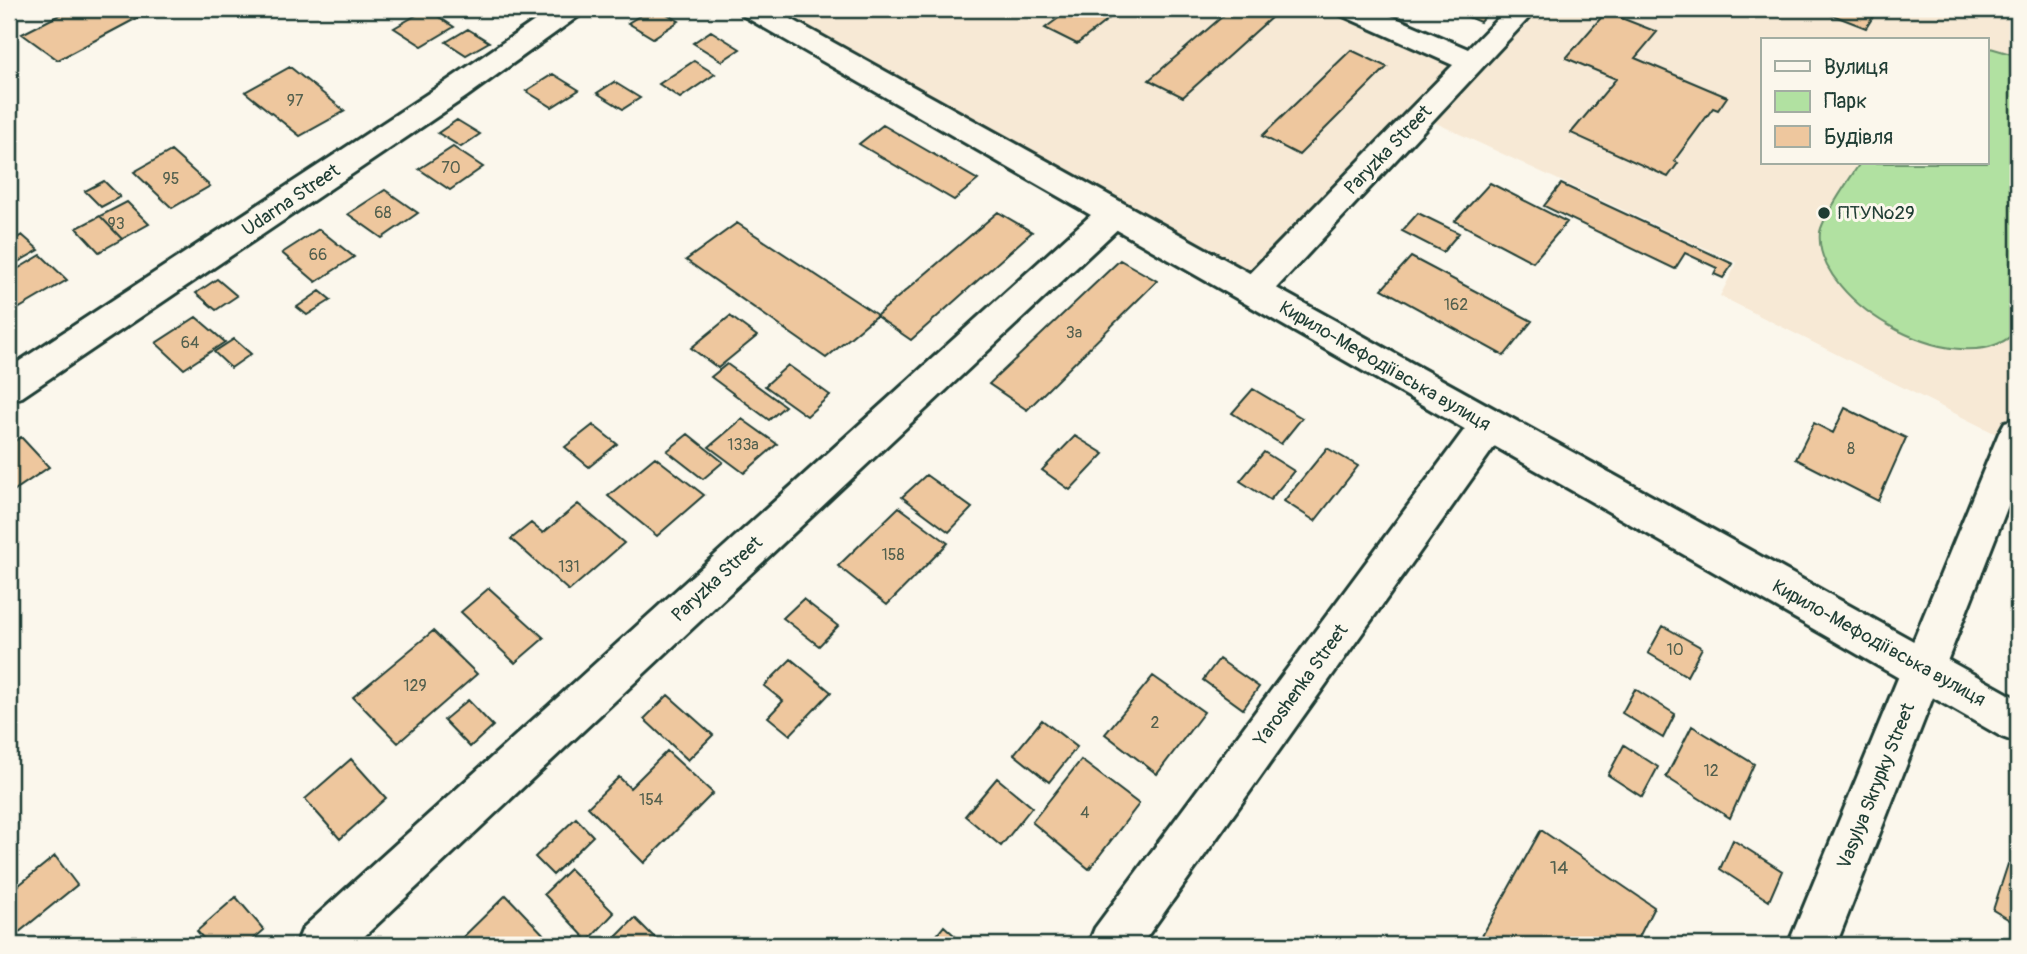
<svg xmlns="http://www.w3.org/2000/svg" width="2027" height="954" font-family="Pangolin,sans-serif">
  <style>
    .built { fill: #f7e9d5; fill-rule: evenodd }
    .green { fill: #b1e1a1; stroke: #688f6a; stroke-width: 2 }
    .building { fill: #eec79e; stroke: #1f3d34; stroke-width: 2 }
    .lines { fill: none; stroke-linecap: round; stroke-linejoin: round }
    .minor-casing { stroke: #1f3d34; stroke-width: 6 }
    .tertiary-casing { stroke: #1f3d34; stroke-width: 6 }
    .minor { fill: #fbf7ec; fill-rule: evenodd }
    .tertiary { fill: #fbf7ec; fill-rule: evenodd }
    .poi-dot { fill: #1f3d34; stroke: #fbf7ec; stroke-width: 2.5 }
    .labels { text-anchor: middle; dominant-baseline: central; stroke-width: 6; stroke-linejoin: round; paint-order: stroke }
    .number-label { font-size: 16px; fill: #53604e }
    .street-label { font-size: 19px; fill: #1f3d34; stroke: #fbf7ec }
    .poi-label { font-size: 19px; fill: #1f3d34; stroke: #fbf7ec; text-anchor: start }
    .near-number-label { font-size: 19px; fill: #53604e }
  </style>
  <rect width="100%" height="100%" fill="#fbf7ec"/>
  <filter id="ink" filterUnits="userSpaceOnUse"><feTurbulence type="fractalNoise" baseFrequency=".0143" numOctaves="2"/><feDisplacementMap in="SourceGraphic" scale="14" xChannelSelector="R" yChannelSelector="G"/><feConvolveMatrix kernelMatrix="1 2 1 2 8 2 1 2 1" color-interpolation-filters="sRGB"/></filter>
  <g filter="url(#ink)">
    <path class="built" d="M752,9h599l121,53 51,-53h495v424l-4,10 -294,-147 17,-33 -316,-147 -168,175zM1763,40h224v123h-224z"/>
    <path class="green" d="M1987,47l31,9v273c-50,60 -206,-25 -198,-97 2,-14 31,-55 40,-69h127z"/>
    <path class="building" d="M71,9h83l-96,51 -36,-26z
      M427,9l27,18 -32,19 -28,-18z
      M651,9h7l21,12 -26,17 -25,-15z
      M1071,9h50l-44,35 -32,-16z
      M1231,9h28l15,6 -91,82 -34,-17z
      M1455,9h28l6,3 -9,10 -26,-11z
      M1817,9h61l-12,19z
      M1606,12l51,20 -22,26 92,39 -9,13 -5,-2 -39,53 4,2 -10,14 -97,-44 45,-54 -50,-21z
      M468,29l21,13 -23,13 -20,-13z
      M711,31l29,18 -18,12 -29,-18z
      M1351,50l36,17 -88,88 -37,-19z
      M694,61l21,13 -35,24 -21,-14z
      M290,67l55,44 -45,25 -55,-44z
      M553,74l26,16 -27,17 -26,-16z
      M614,82l26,16 -17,11 -26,-16z
      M457,120l23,14 -19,13 -23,-14z
      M883,125l95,55 -24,20 -95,-56z
      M453,147l30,20 -33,23 -31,-21z
      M171,151l39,35 -38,22 -38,-36z
      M104,181l16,16 -19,10 -16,-16z
      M1490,183l77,39 -34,40 -78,-41z
      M1561,184l172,80 -10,14 -9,-4 3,-6 -32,-15 -10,16 -131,-63z
      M385,190l33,23 -36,25 -34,-24z
      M127,202l22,22 -27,15 -22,-23z
      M998,212l34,20 -121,108 -35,-24z
      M1418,213l41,20 -16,19 -41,-21z
      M100,216l22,23 -23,13 -22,-24z
      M737,223l140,92 -51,43 -140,-98z
      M319,229l35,28 -38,25 -34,-29z
      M22,235l17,15 -23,13 -7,-7v-13z
      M41,255l26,25 -51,30 -7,-7v-29z
      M1411,257l121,64 -28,35 -122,-67z
      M1120,260l37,21 -130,129 -38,-26z
      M217,279l20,17 -21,14 -20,-17z
      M320,291l11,9 -24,15 -10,-8z
      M730,316l27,20 -39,32 -27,-20z
      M196,317l29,25 -41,27 -28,-26z
      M234,339l17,15 -20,14 -17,-16z
      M727,364l58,42 -16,14 -58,-43z
      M788,365l42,30 -23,21 -42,-30z
      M1253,389l49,29 -21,26 -49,-31z
      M1845,408l61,30 -28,63 -82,-42 18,-36 19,10z
      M742,419l35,25 -33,29 -35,-26z
      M593,425l24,19 -28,23 -24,-20z
      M688,434l35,28 -20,17 -36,-28z
      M1075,436l29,18 -34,36 -28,-20z
      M21,437l28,30 -40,27v-49z
      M1327,448l31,18 -43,55 -31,-20z
      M1264,452l30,19 -24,29 -30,-19z
      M655,457l49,38 -47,41 -49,-40z
      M926,475l46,33 -23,24 -47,-35z
      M578,504l46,39 -55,48 -58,-52 20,-16 12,10z
      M899,507l49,36 -61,62 -49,-39z
      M489,588l55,50 -29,25 -54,-51z
      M803,599l35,27 -19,20 -36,-28z
      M1663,626l39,22 -15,28 -39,-23z
      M433,631l44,43 -79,69 -45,-46z
      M791,659l40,33 -41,43 -22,-18 15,-16 -19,-15z
      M1219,659l40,28 -16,22 -40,-29z
      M1153,676l51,36 -47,62 -52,-40z
      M1635,689l40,25 -12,24 -41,-25z
      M668,695l45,40 -25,25 -44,-41z
      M468,700l25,26 -23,21 -26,-27z
      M1042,720l35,27 -28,35 -35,-28z
      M1692,726l62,38 -24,54 -64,-41z
      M1624,745l34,22 -16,30 -34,-22z
      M667,751l46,42 -69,70 -56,-56 31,-30 11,11z
      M351,759l35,39 -46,41 -35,-40z
      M1081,760l58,44 -50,65 -57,-47z
      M997,778l35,29 -31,39 -36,-30z
      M576,818l17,18 -40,39 -18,-18z
      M1541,830l113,77 -19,38h-158z
      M1733,840l49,31 -13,30 -49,-32z
      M55,856l22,29 -59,48 -9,-13v-27z
      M2008,864l10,6v55l-25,-15z
      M570,869l44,44 -26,28 -44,-47z
      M506,895l42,44 -7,6h-86z
      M236,897l28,33 -17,15h-38l-12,-14z
      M635,918l27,27h-54z
      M944,926l21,19h-36z"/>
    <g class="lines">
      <defs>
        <path id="minor" d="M552,9h32l-4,6 -114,82 -444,300 -13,4v-33l435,-285z
          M1337,9h38l93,40 39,-40h30l-272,291 -12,4 -12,-4 -5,-9 5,-9 212,-217 -112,-50z
          M1114,201l12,4 4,8 -4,8 -771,724h-59l7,-17 799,-723z
          M1489,410l13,4 6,11 -6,11 -361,509h-53l7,-17 381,-514z
          M2018,418v62l-182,465h-48l211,-512 6,-11z"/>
        <path id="tertiary" d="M738,9h35l1245,690v44l-16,-6 -1260,-722z"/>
      </defs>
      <use href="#minor" class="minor-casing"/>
      <use href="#tertiary" class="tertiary-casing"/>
      <use href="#minor" class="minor"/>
      <use href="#tertiary" class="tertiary"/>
    </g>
  </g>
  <circle class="poi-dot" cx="1824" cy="213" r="7"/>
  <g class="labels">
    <g class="number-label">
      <text x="295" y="101">97</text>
      <text x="451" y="168">70</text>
      <text x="171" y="179">95</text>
      <text x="383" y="213">68</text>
      <text x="116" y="224">93</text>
      <text x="318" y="255">66</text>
      <text x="1456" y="305">162</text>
      <text x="1074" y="333">3а</text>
      <text x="190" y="343">64</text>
      <text x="743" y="445">133а</text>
      <text x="1851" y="449">8</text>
      <text x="893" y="555">158</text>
      <text x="569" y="567">131</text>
      <text x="1675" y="650">10</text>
      <text x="415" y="686">129</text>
      <text x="1155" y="723">2</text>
      <text x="1711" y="771">12</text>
      <text x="651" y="800">154</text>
      <text x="1085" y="813">4</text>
    </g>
    <g class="street-label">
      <text transform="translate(1388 150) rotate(-46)">Paryzka Street</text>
      <text transform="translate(291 200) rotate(-34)">Udarna Street</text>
      <text transform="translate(1385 366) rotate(30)">Кирило-Мефодіївська вулиця</text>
      <text transform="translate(717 579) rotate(-43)">Paryzka Street</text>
      <text transform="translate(1879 643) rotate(29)">Кирило-Мефодіївська вулиця</text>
      <text transform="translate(1301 685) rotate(-54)">Yaroshenka Street</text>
      <text transform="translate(1876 786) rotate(-68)">Vasylya Skrypky Street</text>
    </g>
    <g class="poi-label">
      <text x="1838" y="213">ПТУ№29</text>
    </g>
    <g class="near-number-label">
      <text x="1559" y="868">14</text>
    </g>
  </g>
  <rect width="2027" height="954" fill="none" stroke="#fbf7ec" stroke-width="35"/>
  <rect x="18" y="18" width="1992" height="919" fill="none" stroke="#1f3d34" stroke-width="2.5" filter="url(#ink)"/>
  <rect x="1761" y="38" width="228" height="126" fill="#fbf7ec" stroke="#a3ada2" stroke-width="2"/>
  <rect x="1775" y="61" width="35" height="10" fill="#fbf7ec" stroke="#a3ada2" stroke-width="2"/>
  <text x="1824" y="74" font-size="21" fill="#1f3d34">Вулиця</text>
  <rect x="1775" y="91" width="35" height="21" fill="#b1e1a1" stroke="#a3ada2" stroke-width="2"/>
  <text x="1824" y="108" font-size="21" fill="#1f3d34">Парк</text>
  <rect x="1775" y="126" width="35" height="21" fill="#eec79e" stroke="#a3ada2" stroke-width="2"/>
  <text x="1824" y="144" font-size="21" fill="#1f3d34">Будівля</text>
</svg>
